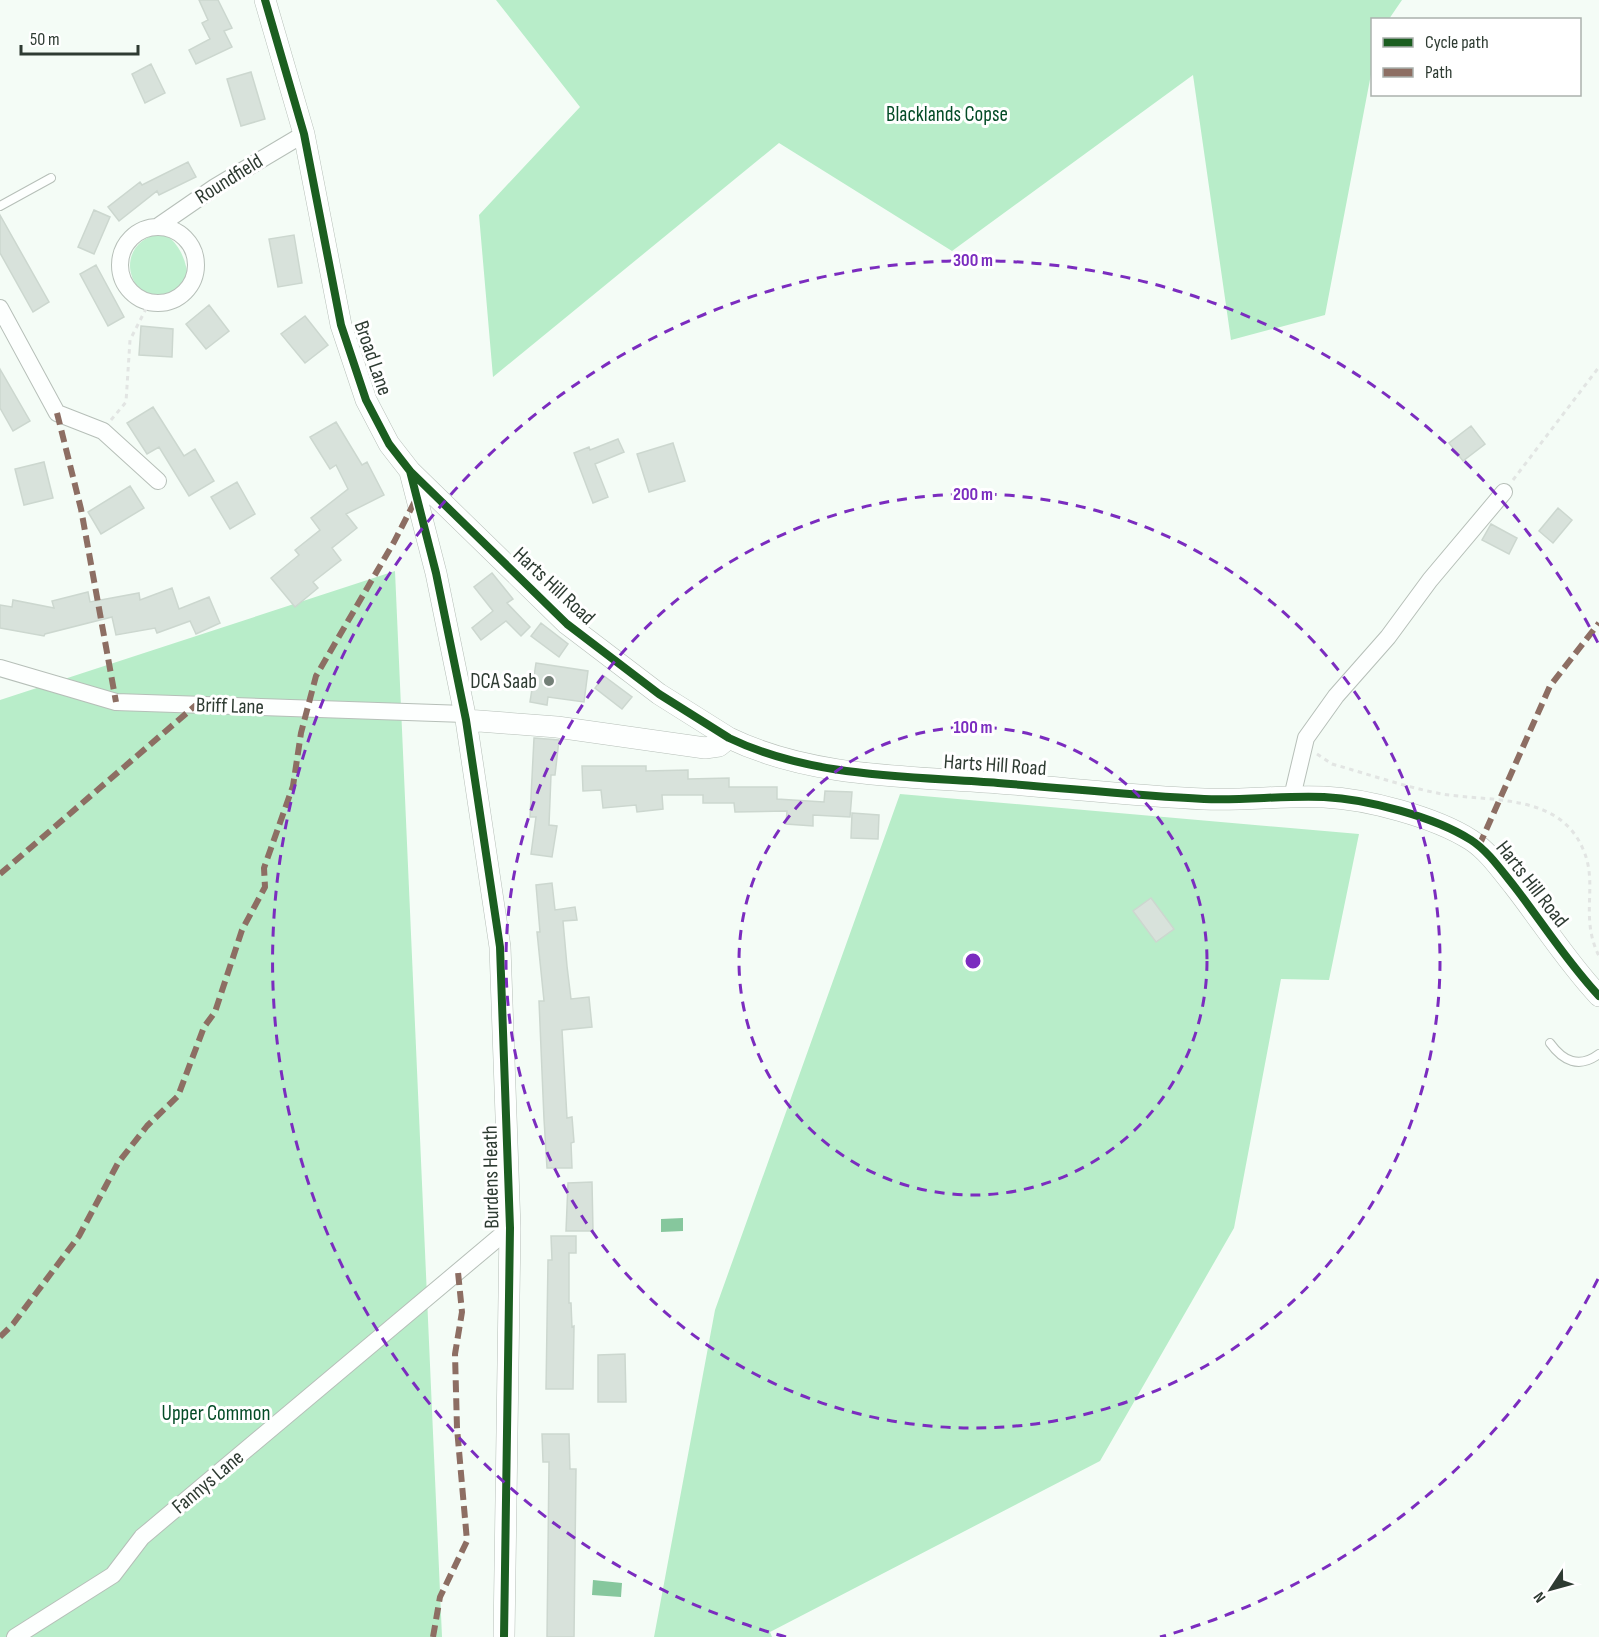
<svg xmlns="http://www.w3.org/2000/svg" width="1599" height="1637" font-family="'Sofia Sans Condensed',sans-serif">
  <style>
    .green { fill: #bff0cf }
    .forest { fill: #b8edc9 }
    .water { fill: #86c79d }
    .building { fill: #d8e2db; stroke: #ccd7cf; stroke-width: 1.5 }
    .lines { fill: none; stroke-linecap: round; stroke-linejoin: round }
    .service-casing { stroke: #b6bfb8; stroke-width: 10 }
    .minor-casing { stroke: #b6bfb8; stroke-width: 18 }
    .tertiary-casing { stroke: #b6bfb8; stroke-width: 22 }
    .path { stroke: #e2e5e3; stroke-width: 3; stroke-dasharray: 4.5 4.5; stroke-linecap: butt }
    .service { stroke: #fdfffe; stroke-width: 8 }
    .minor { stroke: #fdfffe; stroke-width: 16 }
    .tertiary { stroke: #fdfffe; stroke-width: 21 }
    .quiet { stroke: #8d6e63; stroke-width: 6; stroke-dasharray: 12 6; stroke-linecap: butt }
    .cycleway-casing { stroke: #fff; stroke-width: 11 }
    .cycleway { stroke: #1b5e20; stroke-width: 8 }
    .ring { fill: none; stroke: #7b2cbf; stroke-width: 3; stroke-dasharray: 10 8 }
    .poi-dot { fill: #737f77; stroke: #fff; stroke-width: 2 }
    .labels { text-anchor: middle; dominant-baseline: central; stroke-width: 6; stroke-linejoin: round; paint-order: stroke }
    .park-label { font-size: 21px; fill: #044c27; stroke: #fff }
    .street-label { font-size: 21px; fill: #2e3b32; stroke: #fff }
    .poi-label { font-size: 21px; fill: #2e3b32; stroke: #fff; text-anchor: end }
    .centre { fill: #7b2cbf; stroke: #fff; stroke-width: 3 }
    .ring-label { font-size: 18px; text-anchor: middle; font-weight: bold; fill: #7b2cbf; stroke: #fff; stroke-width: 6; stroke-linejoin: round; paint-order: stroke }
  </style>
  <rect width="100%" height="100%" fill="#f4fcf6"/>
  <path class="green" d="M162,233c18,8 27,33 26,52l-18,15c-46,2 -57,-59 -8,-67z"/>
  <path class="forest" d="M496,0h906l-13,19 -17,1v49l-47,246 -94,25 -38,-265 -241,176 -173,-108 -286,234 -14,-162 101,-108z
    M395,571l47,1066h-442v-937z
    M900,794l459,40 -30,146 -48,-1 -47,249 -134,233 -330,171 2,5h-118l61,-327z"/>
  <path class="water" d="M683,1218v13l-22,1v-13z
    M593,1580l29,3 -1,14 -29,-2z"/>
  <path class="building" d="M199,0h19l14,28 -8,3 8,16 -36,17 -7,-14 21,-11 -8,-16 6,-3z
    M151,64l14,29 -20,10 -13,-29z
    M251,72l14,47 -24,7 -14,-47z
    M188,162l8,15 -37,18 -2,-4 -38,30 -11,-14 32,-25 2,3z
    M94,210l16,7 -16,37 -16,-7z
    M0,215l49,87 -16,10 -33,-59z
    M294,235l8,48 -24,4 -9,-48z
    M96,265l28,52 -16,9 -28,-52z
    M209,305l20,26 -23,18 -20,-25z
    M305,316l23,29 -23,18 -24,-29z
    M141,326l32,3 -1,28 -33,-2z
    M0,369l30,52 -17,10 -13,-23z
    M153,407l31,49 11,-7 19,32 -25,15 -30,-49 -12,7 -20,-31z
    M336,422l26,43 5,-3 17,33 -38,19 11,14 -25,20 9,12 -28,22 5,6 -23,19 -24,-29 28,-23 -4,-5 25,-20 -9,-12 37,-29 -12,-24 -6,4 -20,-32z
    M1471,426l14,18 -22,17 -14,-18z
    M618,439l6,13 -29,12 13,33 -15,6 -19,-50 15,-6 1,3z
    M673,443l12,38 -36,11 -12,-38z
    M44,462l9,36 -29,7 -9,-36z
    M237,482l18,32 -25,15 -19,-32z
    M130,486l14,22 -43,26 -13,-22z
    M1558,508l14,12 -19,23 -14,-12z
    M1491,524l26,14 -8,16 -27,-14z
    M492,573l21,26 -6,4 23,24 -9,9 -15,-15 -25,19 -9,-12 21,-17 -19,-24z
    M172,588l7,21 30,-12 11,26 -24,11 -6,-13 -33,12 -2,-5 -39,7 -4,-18 -67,17 -1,2 -44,-8v-23l12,2 1,-7 41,8 -2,-7 36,-9 2,10 49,-9 1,7z
    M541,623l27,21 -9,13 -28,-21z
    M536,663l52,8 -4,31 -36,-5 -1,8 -17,-3z
    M604,676l28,21 -10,12 -27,-21z
    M534,738l25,2 -4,35h-4l-2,50 8,1 -5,31 -21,-3 5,-37h-6z
    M582,766h64v5l42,-1v9l41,-1v9h48v12l47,3 1,-11 27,1 -2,25 -37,-2v11l-27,-2 1,-13 -52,1 -1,-9h-31v-8h-41l1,14 -26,3 -1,-7 -33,3 -2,-18 -18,1z
    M852,813l27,2 -1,24 -27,-1z
    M552,883l3,27 20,-3 2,13 -14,1 4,45 4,33 18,-2 3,30 -30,3 5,88 5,-1 2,25 -3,1 1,25h-25l-3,-49 -5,-118h5l-7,-69h3l-4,-47z
    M1151,898l23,31 -18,13 -23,-31z
    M592,1182l1,49h-27l2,-48z
    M551,1236h25v17h-7v50h2l1,24 2,-1 -1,63h-27l2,-129h4z
    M625,1354l1,48h-28v-47z
    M542,1434h27l1,35h6l-2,168h-27l2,-175h-6z"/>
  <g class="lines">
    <defs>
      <path id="service" d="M0,206l51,-28
        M1550,1043c13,18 29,26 49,11"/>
      <path id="minor" d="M157,227l58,-40 89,-53
        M120 265a38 38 0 1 1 76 0a38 38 0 1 1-76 0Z
        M0,308l57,105 46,18 55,50
        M0,668l116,34 349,12
        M1292,797l14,-59 30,-42 52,-59 42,-57 74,-88
        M15,1637l98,-62 29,-38 368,-309"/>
      <path id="tertiary" d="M265,0l39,134 37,191 25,75 23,44 21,27 157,153 92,70 70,44c83,40 179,38 269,45 68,5 137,13 206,16 40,2 80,-4 120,-2 43,2 111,20 147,43 17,11 30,30 43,46 28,36 53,76 85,110
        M410,472l26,101 30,147 34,227 10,281 -6,409
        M466,720l91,7 148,21 14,-2 10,-8"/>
    </defs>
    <use href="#service" class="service-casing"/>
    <use href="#minor" class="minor-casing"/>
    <use href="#tertiary" class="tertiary-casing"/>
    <path class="path" d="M111,420l15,-18 4,-62 19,-37
      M1513,480l86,-113
      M1317,754l15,10c36,10 73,23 110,30 49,8 117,-1 141,55 16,36 -4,67 16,107"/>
    <use href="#service" class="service"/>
    <use href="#minor" class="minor"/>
    <use href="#tertiary" class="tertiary"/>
    <path class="quiet" d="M57,413l24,96 35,193
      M1479,846l71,-160 49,-63
      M0,874l196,-169
      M0,1337l13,-13 66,-88 39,-73 29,-37 31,-30 26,-69 11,-15 27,-82 23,-43 -1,-19 29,-82 8,-53 15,-57 78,-134 22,-43
      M433,1637l7,-40 27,-56 -10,-113 -2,-74 7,-42 -4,-40"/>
    <defs>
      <path id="cycleway" d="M265,0l39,134 37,191 25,75 23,44 21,27 157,153 92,70 70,44c83,40 179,38 269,45 68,5 137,13 206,16 40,2 80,-4 120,-2 43,2 111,20 147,43 17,11 30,30 43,46 28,36 53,76 85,110
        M410,471l26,102 30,147 34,227 10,281 -6,409"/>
    </defs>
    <use href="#cycleway" class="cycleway-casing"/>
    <use href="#cycleway" class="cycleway"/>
  </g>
  <g class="ring">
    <circle cx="973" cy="961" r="234"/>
    <circle cx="973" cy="961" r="467"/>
    <path d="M1598 1279A701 701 0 0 1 1160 1637M786 1637A701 701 0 1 1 1598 643"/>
  </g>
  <circle class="poi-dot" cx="549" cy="681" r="6"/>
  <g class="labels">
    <g class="park-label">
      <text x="947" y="114">Blacklands Copse</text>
      <text x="216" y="1413">Upper Common</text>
    </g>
    <g class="street-label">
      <text transform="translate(229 179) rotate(-32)">Roundfield</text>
      <text transform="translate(373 358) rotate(71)">Broad Lane</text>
      <text transform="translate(554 586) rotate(43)">Harts Hill Road</text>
      <text transform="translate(230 706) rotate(2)">Briff Lane</text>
      <text transform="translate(995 765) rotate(4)">Harts Hill Road</text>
      <text transform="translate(1532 884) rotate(52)">Harts Hill Road</text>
      <text transform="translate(491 1177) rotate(-91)">Burdens Heath</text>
      <text transform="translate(208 1482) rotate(-40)">Fannys Lane</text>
    </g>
    <g class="poi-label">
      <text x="537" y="681">DCA Saab</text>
    </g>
  </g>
  <circle cx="973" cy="961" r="9" class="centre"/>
  <g class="ring-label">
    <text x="973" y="266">300 m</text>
    <text x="973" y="500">200 m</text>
    <text x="973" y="733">100 m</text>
  </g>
  <rect x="1371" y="18" width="210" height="78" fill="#ffffff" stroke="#abb1ad" stroke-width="1.5"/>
  <rect x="1383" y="38" width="30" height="9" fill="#1b5e20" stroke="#abb1ad" stroke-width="1.5"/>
  <text x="1425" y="48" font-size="18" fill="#2e3b32">Cycle path</text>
  <rect x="1383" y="68" width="30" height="9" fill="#8d6e63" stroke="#abb1ad" stroke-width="1.5"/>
  <text x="1425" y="78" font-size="18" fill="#2e3b32">Path</text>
  <g transform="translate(1551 1589) rotate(234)" stroke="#ffffff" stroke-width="4.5" paint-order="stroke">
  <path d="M0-4.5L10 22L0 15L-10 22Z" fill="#2e3b32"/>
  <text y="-9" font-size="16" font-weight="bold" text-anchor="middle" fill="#2e3b32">N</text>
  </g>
  <path d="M21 45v9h117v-9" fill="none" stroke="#2e3b32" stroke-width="3"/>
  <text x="30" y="45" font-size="18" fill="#2e3b32" stroke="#ffffff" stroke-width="4.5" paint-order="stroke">50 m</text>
</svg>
